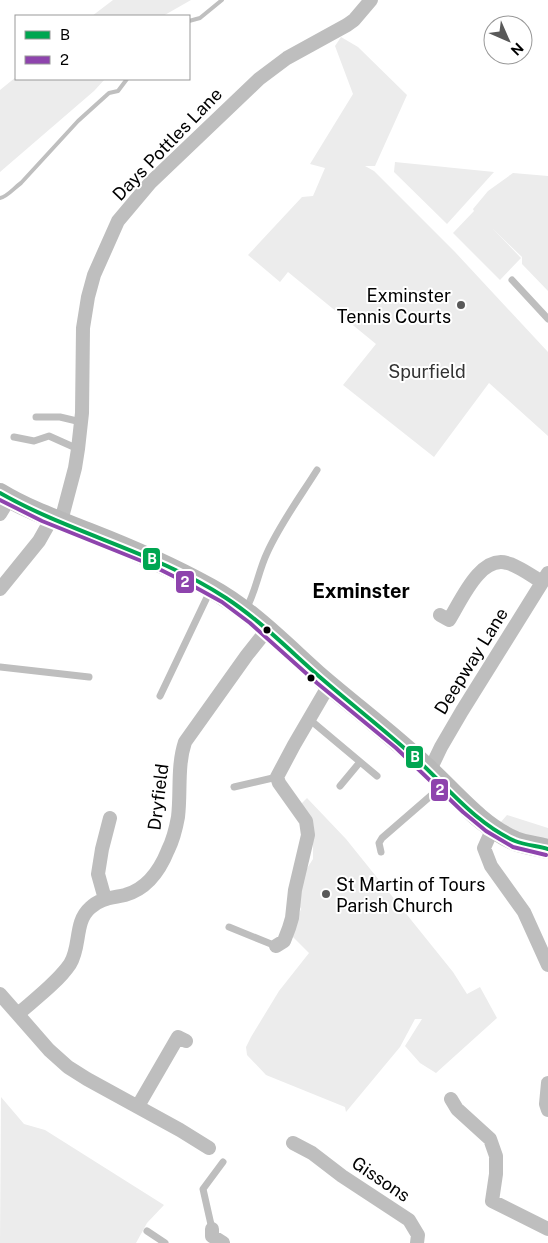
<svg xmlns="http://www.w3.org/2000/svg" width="548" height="1243" font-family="'Public Sans',sans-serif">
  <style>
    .green { fill: #ececec }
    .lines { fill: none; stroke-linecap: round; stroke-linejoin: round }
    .stream { stroke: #bfbfbf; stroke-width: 4 }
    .lane { stroke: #bebebe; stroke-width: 7 }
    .street { stroke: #bebebe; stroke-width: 14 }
    .secondary { stroke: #b8b8b8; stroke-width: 20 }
    .bus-1-casing { stroke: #fff; stroke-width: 8 }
    .bus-2-casing { stroke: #fff; stroke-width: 8 }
    .bus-1 { stroke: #00a651; stroke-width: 4 }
    .bus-2 { stroke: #8e44ad; stroke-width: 4 }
    .poi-dot { fill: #595959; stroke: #fff; stroke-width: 2 }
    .bus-dot { fill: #000; stroke: #fff; stroke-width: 2 }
    .labels { text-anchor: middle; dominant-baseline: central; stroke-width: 4; stroke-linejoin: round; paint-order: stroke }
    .street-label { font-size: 18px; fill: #000; stroke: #fff }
    .poi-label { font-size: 18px; fill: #000; stroke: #fff; text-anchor: end }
    .park-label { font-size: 18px; fill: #333; stroke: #fff }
    .quarter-label { font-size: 20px; font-weight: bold; fill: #000; stroke: #fff }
    .line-badge { stroke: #fff; stroke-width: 2 }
    .badge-label { font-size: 14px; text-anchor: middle; font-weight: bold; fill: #fff }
  </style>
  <rect width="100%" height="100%" fill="#fff"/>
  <path class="green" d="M113,0h78l-28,16h-71z
    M341,37l17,10 49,48 -32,71h-10l9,5 81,81 93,100v84l-59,-53 -55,74 -91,-72 33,-41 -88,-72 -8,10 -32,-27 54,-58 11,-1 12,-28 -15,-4 43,-70 -18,-48z
    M16,77v2h89l-11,12 -94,81v-82z
    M395,162l99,10 -47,52 -53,-52z
    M513,173l35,3v115l-26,-27v-7l-30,-29 29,30 -21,22 -47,-47 21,-22 -1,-2 15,-18z
    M307,798l39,41 107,133 14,22 13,-7 17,31 -61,55 -16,-10 -15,-17 17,-27h-7l-15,28 -54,65 -1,-5 -79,-32 -19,-20 -1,-8 5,-10 28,-46 30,-38 -18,-18 10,-26 -2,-4 3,-29 11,-17v-18l-13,-36z
    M507,815l41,13v11l-26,-1 -22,-15z
    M1,1097l23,27 21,6 119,75 -17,18 -11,20h-136z"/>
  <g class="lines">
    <path class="stream" d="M189,21l11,-3 22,-18
      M0,198c7,-1 14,-10 21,-15l57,-62 31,-28 9,-2 9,-12"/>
    <path class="lane" d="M512,280l36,39
      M36,417h24l21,5
      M14,437l20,4 15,-5 29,13
      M245,611c11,-19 13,-39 22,-58 13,-29 33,-56 50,-83
      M0,667l89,10
      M160,696l50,-105
      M309,719l68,57
      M340,786l20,-24
      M234,787l43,-10
      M381,852l-2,-9 3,-5 60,-52
      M229,927l47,19
      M212,1229l-9,-40 20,-27
      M147,1231l18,12"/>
    <path class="street" d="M0,514l9,-15
      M61,521l14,-53 3,-19 4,-36 1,-85 5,-31 6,-22 24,-54 32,-38 109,-104 28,-21 60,-33 7,-5 17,-20
      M0,589l39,-48 13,-23
      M440,615l9,5c12,-19 31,-65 58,-57 10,2 25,13 35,19
      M430,770l11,-23 21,-36 86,-138
      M493,828l-9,20 7,18 33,46 24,53
      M105,899l-7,-25 4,-25 8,-31
      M276,946l8,-5 5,-13 3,-10 3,-28 13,-55 -2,-14 -27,-38 -2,-6 17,-32 35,-60
      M0,994l49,56 19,17 19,12 93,51 29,18
      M18,1014c16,-14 40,-32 52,-50 11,-17 4,-42 20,-56 10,-10 22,-10 35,-13 22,-6 35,-25 43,-45 5,-10 8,-22 10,-33 3,-25 -1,-51 7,-75l62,-87 20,-25
      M548,1083l-2,21 2,6
      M451,1099l6,10 33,30 6,17v18l-4,27 56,28
      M138,1106l40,-69 8,4
      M293,1143l19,10 30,23 67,44 9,15 -1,8
      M212,1229v7l11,7"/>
    <path class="secondary" d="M0,493c28,17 60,28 90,40 41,16 82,34 120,55 42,23 76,59 111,90 35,30 71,57 104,88 29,26 54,59 90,75 10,4 22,5 33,8"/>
    <defs>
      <path id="bus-1" d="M0,493c72,41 156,59 226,105 35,23 64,53 95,80 30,26 61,50 90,76 33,29 63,69 104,87 10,4 22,5 33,8"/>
      <path id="bus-2" d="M0,500l42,21 107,43 44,22 29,16 28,21 67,60 79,65 67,64 23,19 27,16 33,8"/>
    </defs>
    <use href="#bus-1" class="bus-1-casing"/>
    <use href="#bus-2" class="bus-2-casing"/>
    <use href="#bus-1" class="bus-1"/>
    <use href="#bus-2" class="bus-2"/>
  </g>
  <g class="poi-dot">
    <circle cx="461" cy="305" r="5"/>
    <circle cx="326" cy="894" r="5"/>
  </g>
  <g class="bus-dot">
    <circle cx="267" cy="630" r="4.5"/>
    <circle cx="311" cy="678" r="4.5"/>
  </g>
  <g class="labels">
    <g class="street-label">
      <text transform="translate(167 144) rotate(-46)">Days Pottles Lane</text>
      <text transform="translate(471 661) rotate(-58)">Deepway Lane</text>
      <text transform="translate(158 797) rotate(-83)">Dryfield</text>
      <text transform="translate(381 1179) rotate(34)">Gissons</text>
    </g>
    <g class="poi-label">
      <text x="451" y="295">Exminster<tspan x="451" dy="21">Tennis Courts</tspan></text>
      <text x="336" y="884" text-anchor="start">St Martin of Tours<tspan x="336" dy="21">Parish Church</tspan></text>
    </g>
    <g class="park-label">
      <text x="427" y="371">Spurfield</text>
    </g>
    <g class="quarter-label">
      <text x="361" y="591">Exminster</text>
    </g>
  </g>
  <g class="line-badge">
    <rect x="142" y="547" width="19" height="24" rx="5" fill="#00a651"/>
    <rect x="175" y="570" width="20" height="24" rx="5" fill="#8e44ad"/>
    <rect x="405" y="745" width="19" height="24" rx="5" fill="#00a651"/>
    <rect x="430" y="778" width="19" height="24" rx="5" fill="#8e44ad"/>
  </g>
  <g class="badge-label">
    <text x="152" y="564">B</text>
    <text x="185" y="587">2</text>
    <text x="415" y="762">B</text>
    <text x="440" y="795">2</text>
  </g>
  <rect x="15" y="15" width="175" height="65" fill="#ffffff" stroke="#999999"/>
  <rect x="25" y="31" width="25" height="8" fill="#00a651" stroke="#999999"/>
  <text x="60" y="40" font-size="15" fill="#000000">B</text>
  <rect x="25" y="56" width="25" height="8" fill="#8e44ad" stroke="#999999"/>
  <text x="60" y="65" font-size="15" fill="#000000">2</text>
  <g transform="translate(508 40) rotate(135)"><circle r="24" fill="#ffffff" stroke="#999999"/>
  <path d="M0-4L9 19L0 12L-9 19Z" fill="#595959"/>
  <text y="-8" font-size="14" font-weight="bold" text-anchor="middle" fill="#000000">N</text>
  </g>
</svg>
